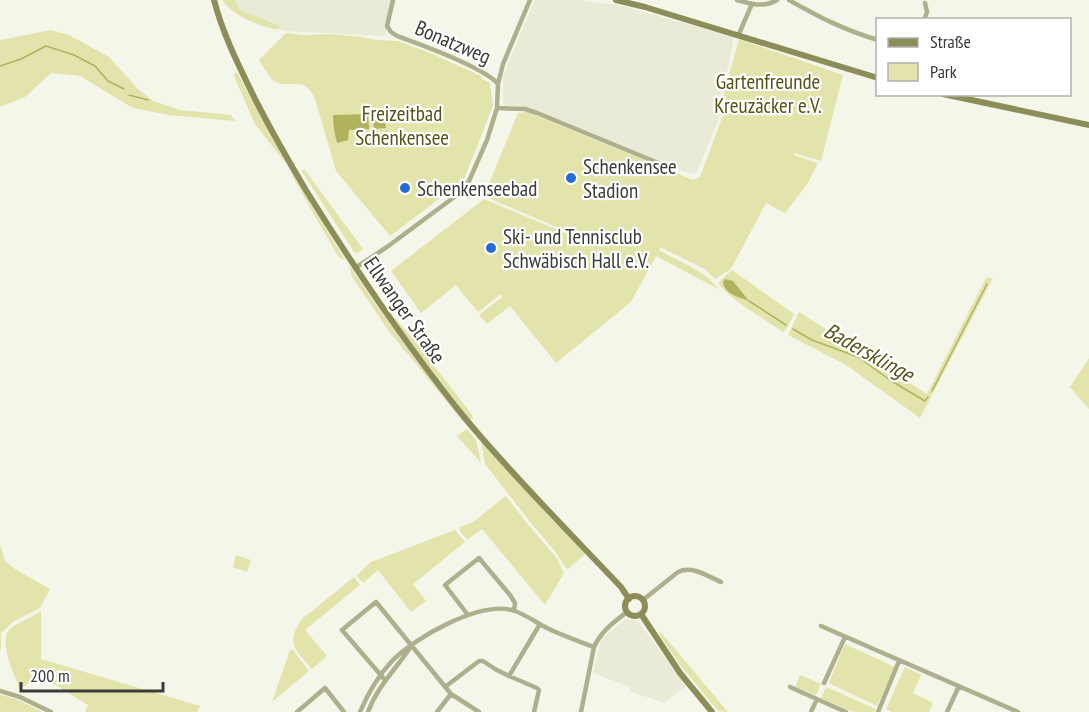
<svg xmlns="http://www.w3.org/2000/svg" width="1089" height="712" font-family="'PT Sans Narrow',sans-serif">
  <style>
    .built { fill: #e9ebd7 }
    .green { fill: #e2e4ab }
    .water { fill: #b1b25e }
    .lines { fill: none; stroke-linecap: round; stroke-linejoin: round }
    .stream { stroke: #b1b25e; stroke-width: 1.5 }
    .street { stroke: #aeb08d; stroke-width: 4.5 }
    .secondary { stroke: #8c8d59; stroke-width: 6 }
    .poi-dot { fill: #266ad7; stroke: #fff; stroke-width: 2 }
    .labels { text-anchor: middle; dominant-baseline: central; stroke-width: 4.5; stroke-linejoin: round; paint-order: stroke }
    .street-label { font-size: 21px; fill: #3b3b37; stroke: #fff }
    .park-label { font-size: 21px; fill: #545416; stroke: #fff }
    .poi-label { font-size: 21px; fill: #3b3b37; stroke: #fff; text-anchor: start }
    .water-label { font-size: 22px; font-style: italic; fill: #565618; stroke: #fff }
  </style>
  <rect width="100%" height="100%" fill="#f5f6ea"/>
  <path class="built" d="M226,0h167l-8,36 -99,-5 -29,-9z
    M535,0h45l43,6 110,31 -1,13 -12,51 4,6 -27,65 -6,2 -155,-62 -12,-4 -21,-3v-30z
    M626,619l12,2 48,65 -22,17 -35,-12 1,-4 -37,-14 8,-34z"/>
  <path class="green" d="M222,0h13l5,10 40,16 -2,4c-21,-5 -42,-12 -56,-30z
    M51,30l18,5 40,22 29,32 15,12 27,9 51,5 4,6 -66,-6 -36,-7 -53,-32 -29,-3 -26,24 -25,10v-67z
    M286,33l19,2 26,-1 30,3 17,3 20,1 32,12 51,23 1,3 8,4 3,23 -29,73 -5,5 -20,15 -49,37 -54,-65 -21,-72c-13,-27 -26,-7 -42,-19 -5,-5 -10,-14 -14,-20z
    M739,39l104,36 -22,86 -27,-8v2l24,8 -10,20 -23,30 -19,-10 -35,66 -16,10 -10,-10 -45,-22 -1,3c13,8 27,13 39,21 9,5 15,12 22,19l-64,-34 -25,46 -75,61 -46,-57 -23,18 -8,-9 23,-18 -1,-3 -23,18 -22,-27 -35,28 -30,-42 93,-72 91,38 2,-1 -93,-40 34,-83 9,-1 166,68 7,-3 26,-70 -4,-7z
    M237,72l49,92 -31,-40 -22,-50z
    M301,170h4l58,79 -5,4 -4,-1z
    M291,174l2,1 52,85 -5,-2 -4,-5z
    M349,265c36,53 73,105 114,154l2,5 -77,-94 -36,-53z
    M732,270l62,44 -7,14 -4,4c-20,-14 -50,-30 -65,-49z
    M986,278h7l-73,140 -74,-53 -58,-30 11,-23 128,82z
    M394,317l25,29 53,69 1,4h-3l-38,-48 -34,-46z
    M1089,358v51l-19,-22z
    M467,429l9,11 5,23 -24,-27z
    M481,441l66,73 38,40 -17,15 -2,-1 -11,-17 -24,-28 -46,-59z
    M506,496l23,30 27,31 8,16 -19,32 -63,-76 -15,11 -7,-9v-4l13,-5z
    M455,530l10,12 -52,42 13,17 -15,11 -33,-42 -15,13 -6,-7 1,-2 13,-12z
    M0,544l5,17 10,8 35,20 -10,19 -26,13 -13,12v17h-1z
    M236,555l15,5 -4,12 -14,-5z
    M354,577l6,8 -55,45 22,26 -15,13c-17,-20 -27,-25 -10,-50z
    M41,611v48l159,47 -3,6h-112l3,-7 -47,-29 -21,13c-6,-14 -20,-45 -12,-58 9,-9 24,-13 33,-20z
    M660,631l68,81 -10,-1 -37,-45 -21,-30z
    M845,644l50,23 -18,39 -48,-23z
    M290,650h3l16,21 -37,31z
    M905,667l16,8 -8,18 20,10 -4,9h-37l-6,-3z
    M800,675l21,9 -5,11 -21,-8z
    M826,687l50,22 -2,3h-21l-32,-14z
    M0,695c16,3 28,9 42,17h-42z"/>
  <path class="water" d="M377,112h8v5l3,1v4l-3,1 1,5 -12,1 -1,-15h4z
    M368,114l1,15 -20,1 -1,10 -11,3 -3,-13 -1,-15z
    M725,279l8,2 16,20c-10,-4 -25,-7 -26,-19z"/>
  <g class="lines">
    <path class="stream" d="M0,66l21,-7 25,-13 28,9 21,11 13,15 16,8
      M129,95l19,5
      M749,301l37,24
      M793,329l19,11 46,17 32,23 35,21 3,-4
      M932,391l55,-107"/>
    <path class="street" d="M393,0l-6,26 4,6 6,4c22,8 87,31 101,48
      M737,0c14,4 27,8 40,0
      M789,0c30,17 55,30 89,40
      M924,20l3,-8 -2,-9
      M738,36l14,-32
      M497,108l28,1 12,4 131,54
      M355,268l32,-21 70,-52 12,-14 18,-41 10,-32 1,-24 5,-20 27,-64
      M643,600l35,-28c14,-7 29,4 43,10
      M468,615l-23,-30 34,-27 31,37 5,8 -1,7
      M821,626l197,86
      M509,676l31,-52
      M385,680l-43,-50 34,-28 75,92 28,18
      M824,683l21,-46
      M445,687l34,-26h4l12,8 14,7 28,12 2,2 -5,22
      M790,687l56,25
      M0,691l20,6 31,15
      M297,712l28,-24 19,24
      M360,712c8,-19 18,-36 32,-51 22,-23 90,-62 123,-50 11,4 22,12 32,17 16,8 32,13 47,19
      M368,712c9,-25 27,-42 42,-64
      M437,712l14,-18
      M581,712l13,-65c7,-16 20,-25 33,-35
      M811,712l6,-13
      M878,712l21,-51
      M947,712l12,-26"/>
    <path class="secondary" d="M214,0c9,35 26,68 42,101 16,31 33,61 51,91 50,80 102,158 162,231 48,57 101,110 152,164l8,12
      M616,0l29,7 233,71
      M943,94l146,31
      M625 606a10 10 0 1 1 20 0a10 10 0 1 1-20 0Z
      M641,614l39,59 32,39"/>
  </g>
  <g class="poi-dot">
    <circle cx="571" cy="178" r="6"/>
    <circle cx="405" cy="188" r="6"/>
    <circle cx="491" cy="248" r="6"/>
  </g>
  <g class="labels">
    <g class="street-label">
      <text transform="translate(453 42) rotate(23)">Bonatzweg</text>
      <text transform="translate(405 310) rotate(55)">Ellwanger Straße</text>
    </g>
    <g class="park-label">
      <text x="768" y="81">Gartenfreunde<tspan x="768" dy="24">Kreuzäcker e.V.</tspan></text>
      <text x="402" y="113">Freizeitbad<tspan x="402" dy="24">Schenkensee</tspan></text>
    </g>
    <g class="poi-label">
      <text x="583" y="166">Schenkensee<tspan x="583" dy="24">Stadion</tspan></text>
      <text x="417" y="188">Schenkenseebad</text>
      <text x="503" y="236">Ski- und Tennisclub<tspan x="503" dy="24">Schwäbisch Hall e.V.</tspan></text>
    </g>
    <g class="water-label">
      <text transform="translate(869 352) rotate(29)">Badersklinge</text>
    </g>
  </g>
  <rect x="876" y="18" width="195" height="78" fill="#ffffff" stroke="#b1b1af" stroke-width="1.5"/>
  <rect x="888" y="38" width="30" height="9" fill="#8c8d59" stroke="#b1b1af" stroke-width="1.5"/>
  <text x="930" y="48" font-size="18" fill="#3b3b37">Straße</text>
  <rect x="888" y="63" width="30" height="18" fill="#e2e4ab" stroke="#b1b1af" stroke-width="1.5"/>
  <text x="930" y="78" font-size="18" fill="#3b3b37">Park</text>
  <path d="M21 682v9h142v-9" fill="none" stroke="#3b3b37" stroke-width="3"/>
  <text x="30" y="682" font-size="18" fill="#3b3b37" stroke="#ffffff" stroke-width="4.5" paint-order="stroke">200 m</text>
</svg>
